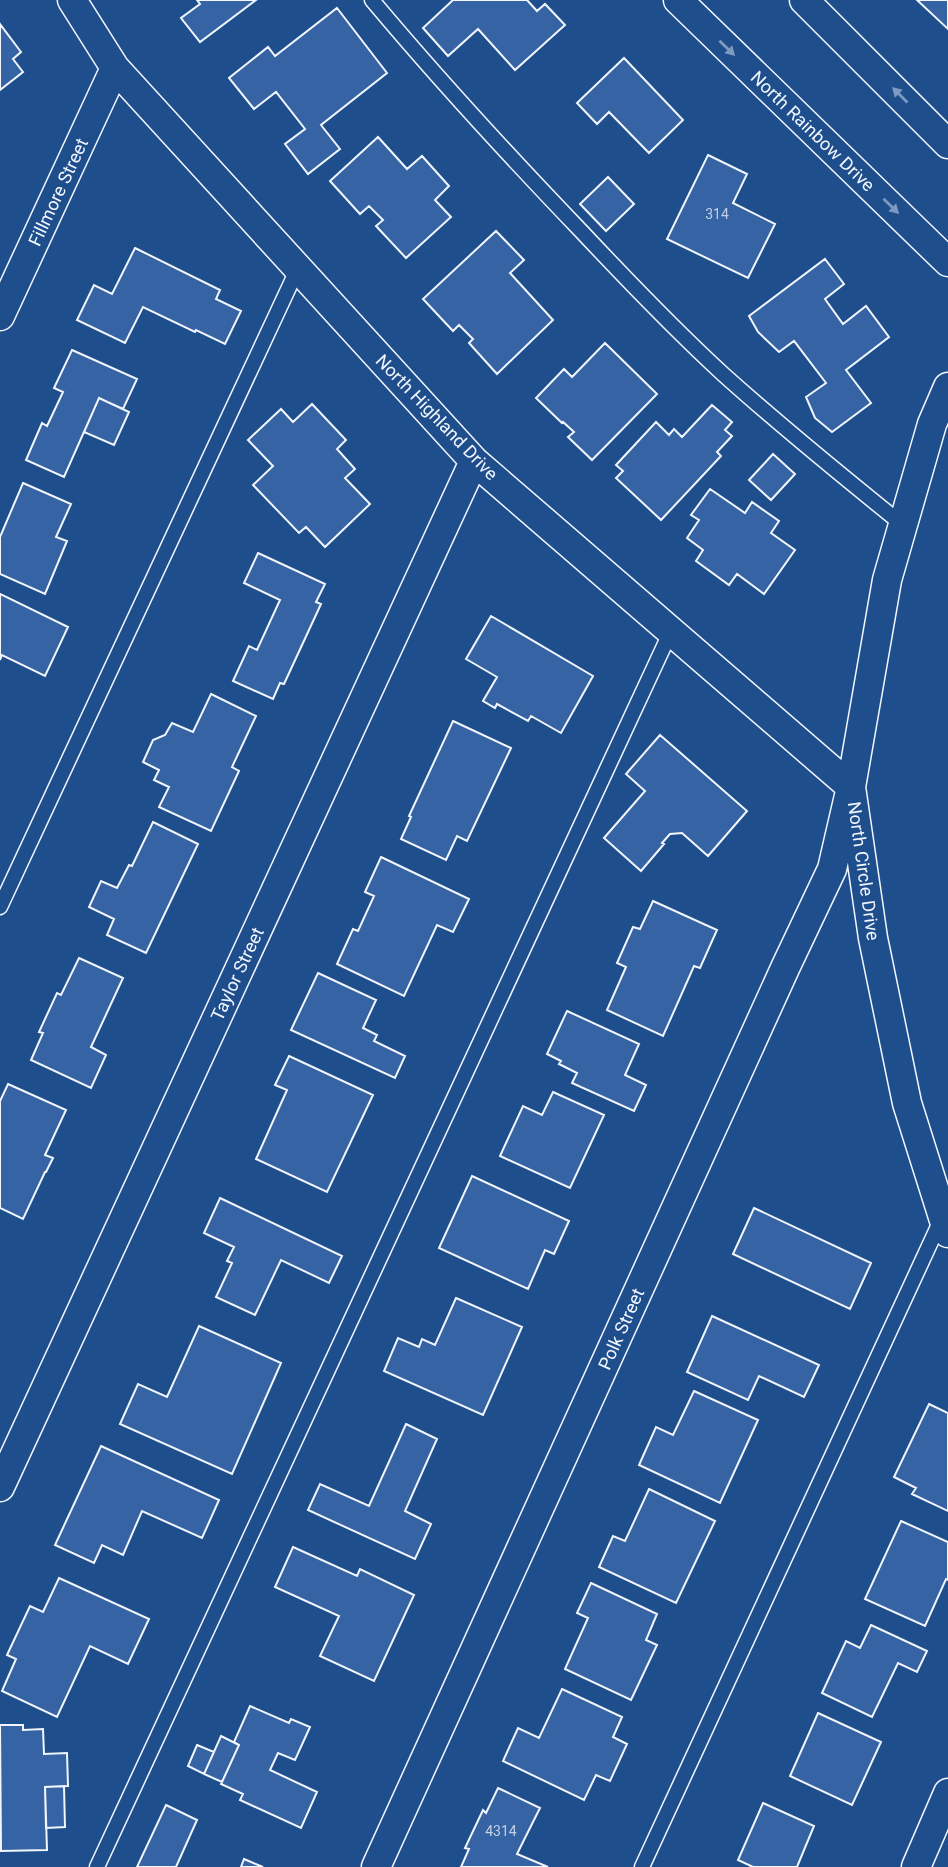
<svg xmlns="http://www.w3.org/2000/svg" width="948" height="1867" font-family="Roboto,sans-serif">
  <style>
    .building { fill: #3563a3; stroke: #f2f6ff; stroke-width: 2 }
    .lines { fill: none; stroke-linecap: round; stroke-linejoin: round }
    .lane-casing { stroke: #f2f6ff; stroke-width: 17 }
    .street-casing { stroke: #f2f6ff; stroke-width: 31 }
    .lane { stroke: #1f4e8c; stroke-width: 14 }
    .street { stroke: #1f4e8c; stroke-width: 28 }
    .oneway { fill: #7e9ac0 }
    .labels { text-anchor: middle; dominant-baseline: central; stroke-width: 5; stroke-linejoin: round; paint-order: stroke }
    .number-label { font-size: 14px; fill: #c3d1e8 }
    .street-label { font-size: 18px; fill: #f2f6ff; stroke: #1f4e8c }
  </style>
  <rect width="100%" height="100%" fill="#1f4e8c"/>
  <path class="building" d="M197,0h59l-56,42 -19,-24 19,-14z
    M453,0h74l10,11 8,-7 20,21 -50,45 -37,-41 -30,27 -25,-28z
    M917,0h31v29z
    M337,8l50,65 -66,52 19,24 -32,25 -23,-30 20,-15 -29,-37 -22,17 -25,-31 39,-31 7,9z
    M0,24l21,28 -8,7 10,13 -23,18z
    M624,58l59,62 -34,33 -40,-41 -12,12 -20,-21z
    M378,137l29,32 15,-13 27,30 -14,14 16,17 -45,41 -30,-32 7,-6 -14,-14 -9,8 -30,-33z
    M708,155l39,19 -14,29 42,21 -27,54 -81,-39z
    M608,177l26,27 -28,27 -26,-27z
    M496,231l28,29 -14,13 43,47 -56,54 -28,-31 4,-4 -14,-14 -6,6 -30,-32z
    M135,248l85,42 -4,9 25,12 -16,33 -29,-14 -1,2 -52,-25 -18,36 -48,-23 17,-35 18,9z
    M825,259l19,25 -19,15 18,25 23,-18 23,31 -43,33 25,33 -39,29 -17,-14 -9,-21 20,-14 -32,-42 -15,11 -21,-20 -9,-16z
    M605,343l52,51 -65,66 -24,-23 6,-5 -11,-10 -1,1 -26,-25 28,-29 8,8z
    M72,350l65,29 -14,30 -24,-11 -35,79 -38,-17 16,-37 5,3 16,-34 -9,-4z
    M99,398l30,14 -15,33 -30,-13z
    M312,404l34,36 -9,9 18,20 -10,9 25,26 -45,43 -19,-20 -7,6 -46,-48 20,-19 -25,-26 33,-31 12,13z
    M712,405l20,17 -7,8 7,6 -15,16 4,4 -60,64 -45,-42 7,-7 -7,-6 40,-43 13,13 5,-6 8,8z
    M773,454l22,20 -24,26 -22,-20z
    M23,483l48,21 -15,33 11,4 -22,53 -45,-20v-37z
    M710,489l35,24 7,-11 27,19 -8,12 24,17 -31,44 -27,-20 -8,11 -33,-24 7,-11 -16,-12 12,-18 -8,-5z
    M258,553l67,31 -9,18 5,2 -37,80 -4,-1 -7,16 -40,-18 16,-35 8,4 23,-50 -36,-17z
    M0,594l68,33 -23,49 -43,-21 -2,5z
    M491,616l102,60 -32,57 -30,-17 -3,5 -31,-17 -2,4 -12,-7 14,-24 -31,-18z
    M211,694l45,22 -24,51 7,4 -28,60 -52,-24 10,-20 -15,-7 5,-10 -16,-8 10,-22 12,-5 7,-12 21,9z
    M453,721l58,27 -44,93 -10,-5 -11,24 -45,-21 10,-22 -2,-1z
    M660,735l87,76 -39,45 -26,-23 -12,1 -8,9 2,1 -23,27 -37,-33 41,-47 -19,-17z
    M153,822l45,22 -52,109 -39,-18 7,-16 -25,-12 12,-26 16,7 12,-23 3,1z
    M381,857l88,42 -16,33 -16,-7 -33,71 -67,-32 16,-35 5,2 16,-35 -9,-4z
    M653,901l64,29 -17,38 -6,-2 -31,70 -56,-26 19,-43 -9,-4 16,-36 7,2z
    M79,958l44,20 -32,69 15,8 -15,33 -60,-28 12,-27 -4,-1 18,-39 4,2z
    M318,973l58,27 -13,28 14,7 -3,6 31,15 -10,22 -104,-48z
    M567,1011l72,33 -14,31 21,10 -12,26 -62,-28 5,-10 -18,-9 2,-3 -14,-7z
    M289,1056l84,39 -46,97 -71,-33 31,-69 -12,-5z
    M8,1084l58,26 -21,45 8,3 -7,14h-1l-22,47 -23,-11v-107z
    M553,1092l51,23 -34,73 -70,-32 23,-50 19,9z
    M472,1176l97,45 -15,33 -9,-4 -17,39 -89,-41z
    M220,1198l122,58 -13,27 -48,-23 -26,55 -39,-18 16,-34 -5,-2 7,-14 -30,-14z
    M754,1208l117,55 -21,46 -117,-55z
    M456,1298l66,29 -39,88 -99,-44 14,-33 21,9 3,-8 13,6z
    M712,1316l107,49 -15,32 -45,-21 -11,24 -61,-28z
    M199,1326l82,37 -49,111 -112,-50 18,-40 29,13z
    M694,1391l64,29 -38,83 -81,-38 17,-38 17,8z
    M929,1404l19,9v98l-36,-17 4,-6 -22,-11z
    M406,1424l31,15 -32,72 26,13 -16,35 -107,-49 12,-26 49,22z
    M101,1446l118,54 -17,38 -60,-27 -19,44 -21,-10 -8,18 -39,-18z
    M649,1489l66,32 -39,82 -77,-36 14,-31 12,5z
    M901,1521l47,21v38l-2,-1 -21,47 -60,-27z
    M293,1547l64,29 3,-7 54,26 -40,86 -54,-25 19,-40 -64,-29z
    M59,1578l90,41 -21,45 -38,-18 -33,71 -55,-26 14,-32 -9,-4 23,-49 13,6z
    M591,1583l66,31 -11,26 11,5 -26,55 -66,-31 23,-51 -11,-5z
    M871,1625l56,26 -10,21 -19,-9 -26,54 -50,-24 24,-52 14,7z
    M562,1689l60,28 -9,20 14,7 -17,37 -14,-6 -12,25 -81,-39 15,-33 21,10z
    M250,1706l39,17 2,-4 19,8 -15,33 -17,-7 -8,17 47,22 -16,36 -61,-28 3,-6 -22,-10 18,-39 -5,-3z
    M818,1713l63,29 -29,63 -62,-29z
    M0,1725h23v5l20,-1 1,25 23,-1 1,33 -23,1 2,63 -46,1z
    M221,1736l18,9 -17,37 -18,-8z
    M197,1745l17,7 -10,22 -16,-8z
    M64,1786l1,41 -19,1 -1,-41z
    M498,1788l42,20 -23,46 31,13h-87l8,-18 -4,-1 18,-38 3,3z
    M763,1803l51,23 -17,41h-44l-15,-7z
    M166,1805l31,15 -21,47h-39z
    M244,1859l19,8h-22z"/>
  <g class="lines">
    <defs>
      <path id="lane" d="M372,0c67,80 138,157 210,232 46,49 93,98 142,143 58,52 118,101 179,150
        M0,907l298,-639
        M97,1867l574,-1236
        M642,1867l299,-647"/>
      <path id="street" d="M72,0l43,68 359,393 377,326 -19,82 -46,97 -410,901
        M678,0l270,262
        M804,0l144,144
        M0,316l115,-248
        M948,387l-16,37 -45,156 -36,207 22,151 34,165 41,130
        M0,1487l474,-1026
        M916,1867l32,-74"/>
    </defs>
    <use href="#lane" class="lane-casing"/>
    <use href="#street" class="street-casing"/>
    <use href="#lane" class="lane"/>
    <use href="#street" class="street"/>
  </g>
  <defs><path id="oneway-solid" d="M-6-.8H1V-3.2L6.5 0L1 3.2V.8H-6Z" transform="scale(1.75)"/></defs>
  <g class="oneway">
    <use href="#oneway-solid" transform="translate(727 48) rotate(44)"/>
    <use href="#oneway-solid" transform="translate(900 95) rotate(-135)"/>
    <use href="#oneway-solid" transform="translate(891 206) rotate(44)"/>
  </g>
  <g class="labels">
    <g class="number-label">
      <text x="717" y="214">314</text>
      <text x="501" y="1831">4314</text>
    </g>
    <g class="street-label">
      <text transform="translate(813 131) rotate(44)">North Rainbow Drive</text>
      <text transform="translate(58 192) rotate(-65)">Fillmore Street</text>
      <text transform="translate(437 417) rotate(46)">North Highland Drive</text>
      <text transform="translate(864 871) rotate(82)">North Circle Drive</text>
      <text transform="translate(237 974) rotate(-65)">Taylor Street</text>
      <text transform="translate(621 1329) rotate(-66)">Polk Street</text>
    </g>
  </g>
</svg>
